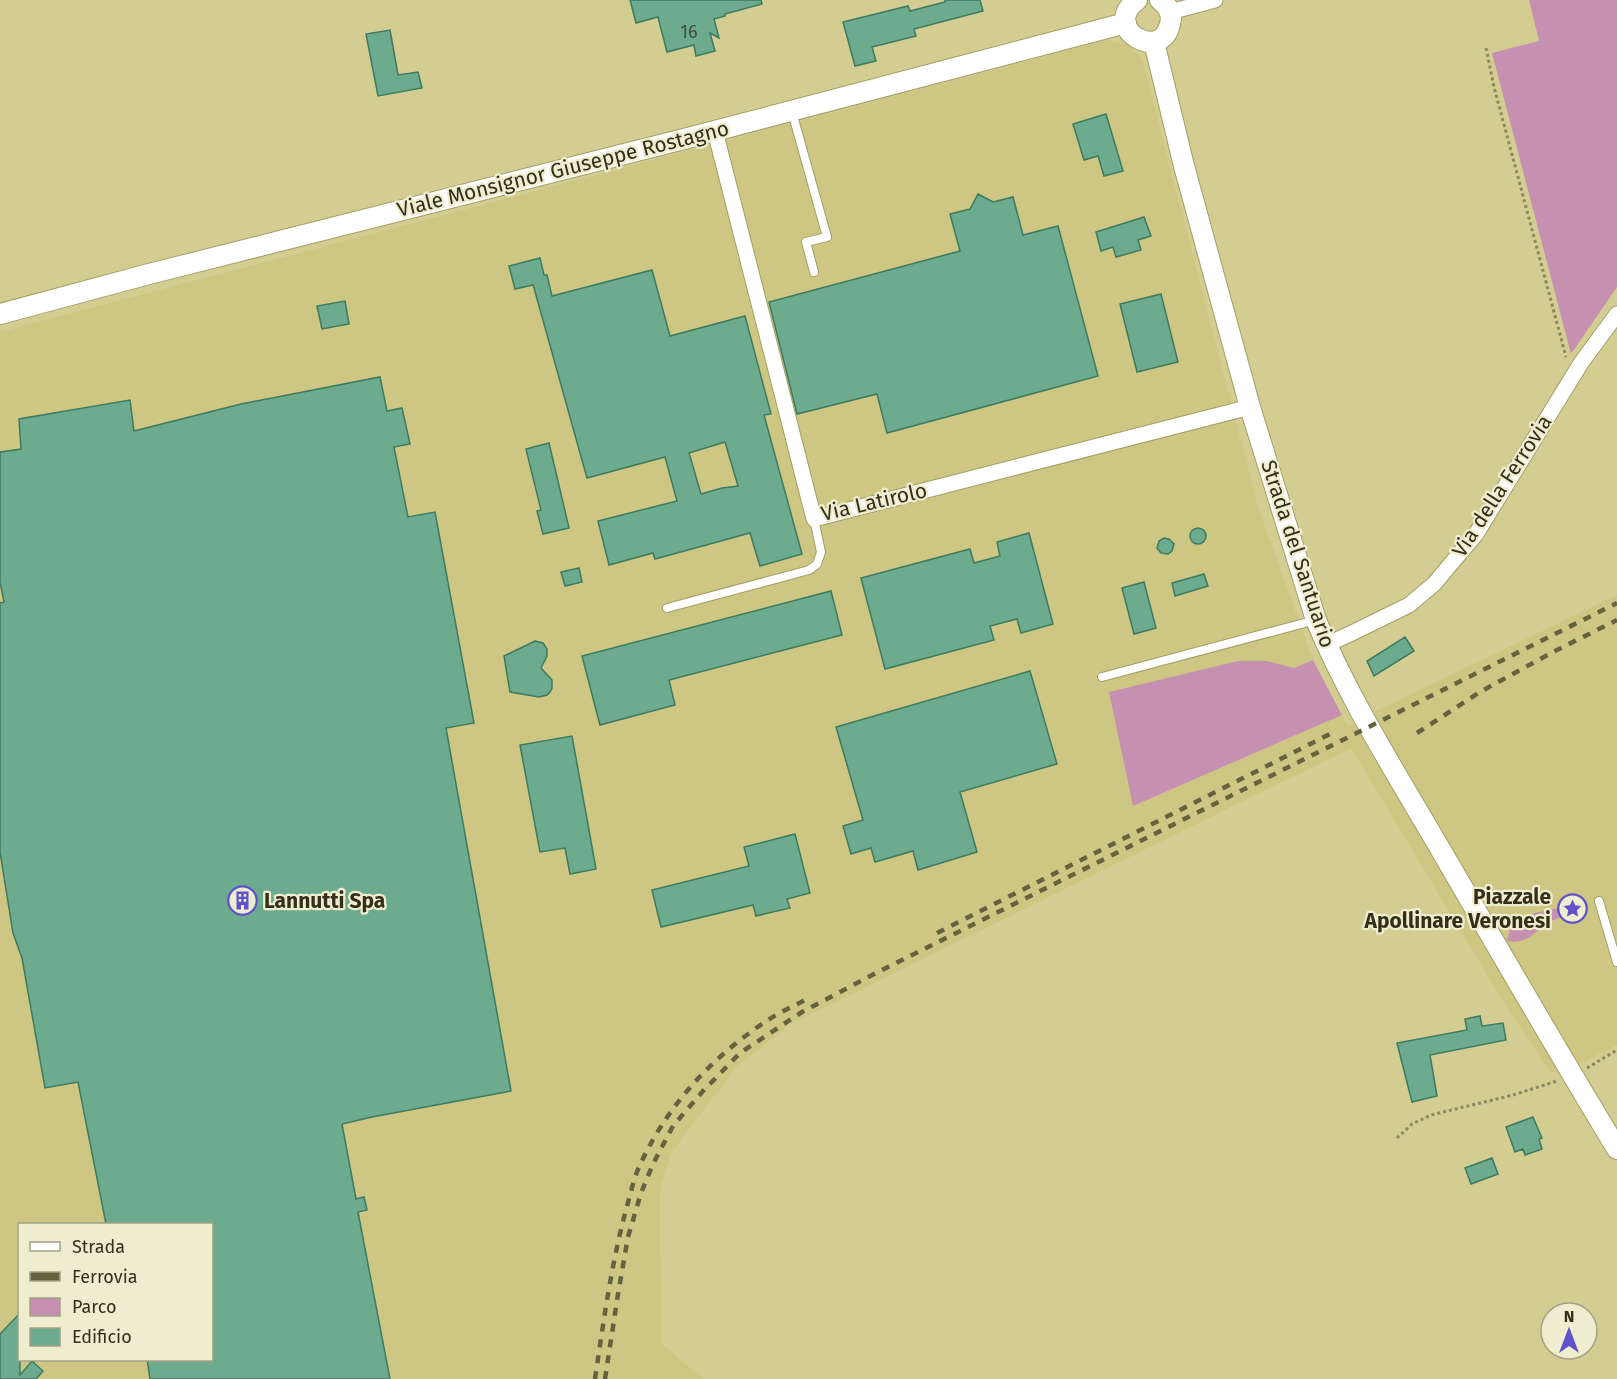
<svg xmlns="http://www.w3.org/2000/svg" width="1617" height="1379" font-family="'Fira Sans',sans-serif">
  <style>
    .built { fill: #cdc783; fill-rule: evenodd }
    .green { fill: #c691b0 }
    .building { fill: #6dab8e; stroke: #3d7a5f; stroke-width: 1.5; fill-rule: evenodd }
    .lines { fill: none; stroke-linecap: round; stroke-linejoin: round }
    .service-casing { stroke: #a39e64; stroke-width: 10 }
    .minor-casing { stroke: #a39e64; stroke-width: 17 }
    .tertiary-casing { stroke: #a39e64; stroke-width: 22 }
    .path { stroke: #8c875c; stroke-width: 3; stroke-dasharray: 3 3; stroke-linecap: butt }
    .service { stroke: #fff; stroke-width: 8 }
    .minor { stroke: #fff; stroke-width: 15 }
    .tertiary { stroke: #fff; stroke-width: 20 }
    .rail { stroke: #666240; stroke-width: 4.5; stroke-dasharray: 8 8; stroke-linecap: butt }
    .labels { text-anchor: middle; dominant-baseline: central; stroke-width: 4.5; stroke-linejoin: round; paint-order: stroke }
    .number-label { font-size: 18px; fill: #424f36 }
    .street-label { font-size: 21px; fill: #333019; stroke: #efedcf }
    .poi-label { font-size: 21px; font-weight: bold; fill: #333019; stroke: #efedcf; text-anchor: end }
  </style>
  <rect width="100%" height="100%" fill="#d3cd92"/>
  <path class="built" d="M1107,40l21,5 14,14 116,448 55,153 -19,8 -27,-7 -134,145 209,-91 6,12 26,-15 243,-117v450l-33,17 -33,11 -49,-73 -151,-252 -560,276 -54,42 -66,87 -11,36 1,154 42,36h-703v-1047zM20,1224h192v136h-192z"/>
  <path class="green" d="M1529,0h88v287l-46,67 -79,-301 47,-12z
    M1313,660l29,55 -209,91 -24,-114 129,-31h29l27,7z
    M1577,905l3,6c-9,3 -20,6 -29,10 -16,9 -22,24 -44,20 2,-8 3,-16 10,-21 11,-8 46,-12 60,-15z"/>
  <path class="building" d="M630,0h131l1,4 -37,10v2l-11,3 5,19 -9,-5 5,18 -19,5 -2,-11 -27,7 -9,-35 -22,6z
    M945,0h35l3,11 -69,18 2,7 -44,11 4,14 -21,5 -12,-44 65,-16 2,5 35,-9z
    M390,30l8,45 20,-3 4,16 -44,8 -12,-62z
    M1106,114l17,57 -19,5 -6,-20 -14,4 -11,-36z
    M978,194l15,8 20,-5 10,38 35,-9 40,150 -211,57 -10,-39 -80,20 -28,-112 191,-51 -10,-37 20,-5z
    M1144,217l7,19 -13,4 3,10 -25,7 -3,-10 -12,4 -5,-19z
    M540,258l4,17h3l5,21 100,-26 18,66 75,-20 26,98 -7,1 38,139 -42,12 -10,-33 -95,26 -2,-6 -44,12 -11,-44 79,-20 -12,-44 -78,21 -53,-190 -1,-3 -18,4 -6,-23zM725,442l13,44 -16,2 -21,6 -12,-41z
    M1161,294l17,68 -41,10 -17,-68z
    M345,301l4,23 -27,5 -5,-23z
    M380,377l7,34 15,-3 8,36 -16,3 14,70 27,-5 39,211 -28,5 65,363 -139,26 -30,7 14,75 8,-2 3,13 -9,2 32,167h-240l-3,-20h65v-135h-106l-28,-142 -33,6 -23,-130 -9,-25 -13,-81v-249l4,-1 -4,-20v-130l21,-3 -2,-30 111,-19 4,31 107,-27z
    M549,443l20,85 -26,6 -6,-23 4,-1 -15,-61z
    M1190 536a8 8 0 1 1 16 0a8 8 0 1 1-16 0Z
    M1029,533l24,91 -32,9 -4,-14 -27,7 4,14 -109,29 -24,-91 109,-29 4,14 26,-7 -3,-14z
    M1164,538l5,1 5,5 -2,7 -4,3 -7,-1 -4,-5 2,-7z
    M579,568l3,14 -17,4 -4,-14z
    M1204,574l4,12 -33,10 -3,-13z
    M1144,582l12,46 -22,6 -12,-46z
    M831,591l11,44 -173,45 6,25 -75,20 -18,-69z
    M1405,637l9,14 -40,25 -7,-15z
    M535,641l8,2 4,6v7l-6,12 11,12v8l-2,4 -3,3 -8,2 -29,-5 -6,-36z
    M1030,671l27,93 -97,28 17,60 -59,18 -5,-19 -38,11 -4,-14 -20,6 -8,-28 20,-6 -27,-93z
    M572,736l24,133 -26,5 -5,-26 -25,4 -20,-107z
    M795,834l15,59 -23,6 3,9 -34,8 -3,-11 -92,22 -9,-37 97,-24 -5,-19z
    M1480,1016l2,10 21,-3 3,17 -76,15 7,41 -25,6 -15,-59 70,-13 -2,-11z
    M1533,1117l9,21 -3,1 3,10 -17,6 -2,-6 -8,3 -9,-25z
    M1492,1158l6,16 -27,10 -6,-16z
    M20,1313v62l12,-14 11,10 -7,8h-36v-45z"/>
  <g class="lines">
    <defs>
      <path id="service" d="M792,112l35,125 -21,5 8,30
        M667,608l142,-38 8,-6 4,-12 -7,-33
        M1102,677l214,-57
        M1599,901l18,61"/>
      <path id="minor" d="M1170,12l45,-12
        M715,131l99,388 436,-112
        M1326,645l28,-13 55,-27 25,-21 42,-50 105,-171 36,-49"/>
      <path id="tertiary" d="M1137,0c-37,28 24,64 33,24 3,-10 -2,-18 -10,-24
        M1154,42l30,124 66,241 66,213c32,77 77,148 119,220 60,103 120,207 182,309
        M0,314l149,-40 535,-135 442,-116"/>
    </defs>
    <use href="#service" class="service-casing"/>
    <use href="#minor" class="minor-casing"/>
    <use href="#tertiary" class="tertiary-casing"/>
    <path class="path" d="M1486,48l8,39 72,270
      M1587,1068l30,-18
      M1397,1138l15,-14 19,-9 82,-20 44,-14"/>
    <use href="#service" class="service"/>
    <use href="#minor" class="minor"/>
    <use href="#tertiary" class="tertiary"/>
    <path class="rail" d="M1417,733l63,-41 73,-40 64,-32
      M937,933l397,-201
      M595,1379c9,-60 17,-121 34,-180 3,-11 6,-24 11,-34 27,-59 71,-107 125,-143 13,-9 29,-16 44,-24
      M605,1379l13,-85 10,-57 13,-44 12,-29 20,-38 30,-35 37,-38 62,-41 74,-39 741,-370"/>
  </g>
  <defs>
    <symbol id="building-ring" viewBox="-11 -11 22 22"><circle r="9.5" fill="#efedcf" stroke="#6052cb" stroke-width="1.5"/><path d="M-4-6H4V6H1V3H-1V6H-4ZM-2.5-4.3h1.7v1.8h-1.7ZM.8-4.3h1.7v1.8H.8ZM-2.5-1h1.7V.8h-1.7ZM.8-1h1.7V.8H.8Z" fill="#6052cb"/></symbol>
    <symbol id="sight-ring" viewBox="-11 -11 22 22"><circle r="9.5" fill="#efedcf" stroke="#6052cb" stroke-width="1.5"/><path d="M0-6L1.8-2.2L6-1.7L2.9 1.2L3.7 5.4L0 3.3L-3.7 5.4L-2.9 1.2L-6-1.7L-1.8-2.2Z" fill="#6052cb"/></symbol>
  </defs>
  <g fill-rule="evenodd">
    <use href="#building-ring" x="226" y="884" width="33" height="33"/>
    <use href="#sight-ring" x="1556" y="892" width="33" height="33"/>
  </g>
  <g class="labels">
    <g class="number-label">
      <text x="689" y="32">16</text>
    </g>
    <g class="street-label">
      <text transform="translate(563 169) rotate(-14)">Viale Monsignor Giuseppe Rostagno</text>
      <text transform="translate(1502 486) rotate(-57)">Via della Ferrovia</text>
      <text transform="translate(874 502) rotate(-13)">Via Latirolo</text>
      <text transform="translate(1298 554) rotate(72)">Strada del Santuario</text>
    </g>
    <g class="poi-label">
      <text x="1551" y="897">Piazzale<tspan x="1551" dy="24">Apollinare Veronesi</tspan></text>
      <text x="264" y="901" text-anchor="start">Lannutti Spa</text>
    </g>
  </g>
  <rect x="18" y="1223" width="195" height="138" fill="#efedcf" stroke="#a4a186" stroke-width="1.5"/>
  <rect x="30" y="1242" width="30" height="9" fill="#ffffff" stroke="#a4a186" stroke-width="1.5"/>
  <text x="72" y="1253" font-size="18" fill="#333019">Strada</text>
  <rect x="30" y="1272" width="30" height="9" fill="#666240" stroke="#a4a186" stroke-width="1.5"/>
  <text x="72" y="1283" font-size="18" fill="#333019">Ferrovia</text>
  <rect x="30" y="1298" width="30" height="18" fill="#c691b0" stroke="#a4a186" stroke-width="1.5"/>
  <text x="72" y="1313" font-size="18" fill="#333019">Parco</text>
  <rect x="30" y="1328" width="30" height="18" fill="#6dab8e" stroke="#a4a186" stroke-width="1.5"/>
  <text x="72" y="1343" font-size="18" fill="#333019">Edificio</text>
  <g transform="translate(1569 1331)"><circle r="28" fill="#efedcf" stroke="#a4a186" stroke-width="1.5"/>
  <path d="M0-4.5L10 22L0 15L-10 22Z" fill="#6052cb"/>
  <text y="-9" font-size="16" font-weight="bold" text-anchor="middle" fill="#333019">N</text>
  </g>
</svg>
